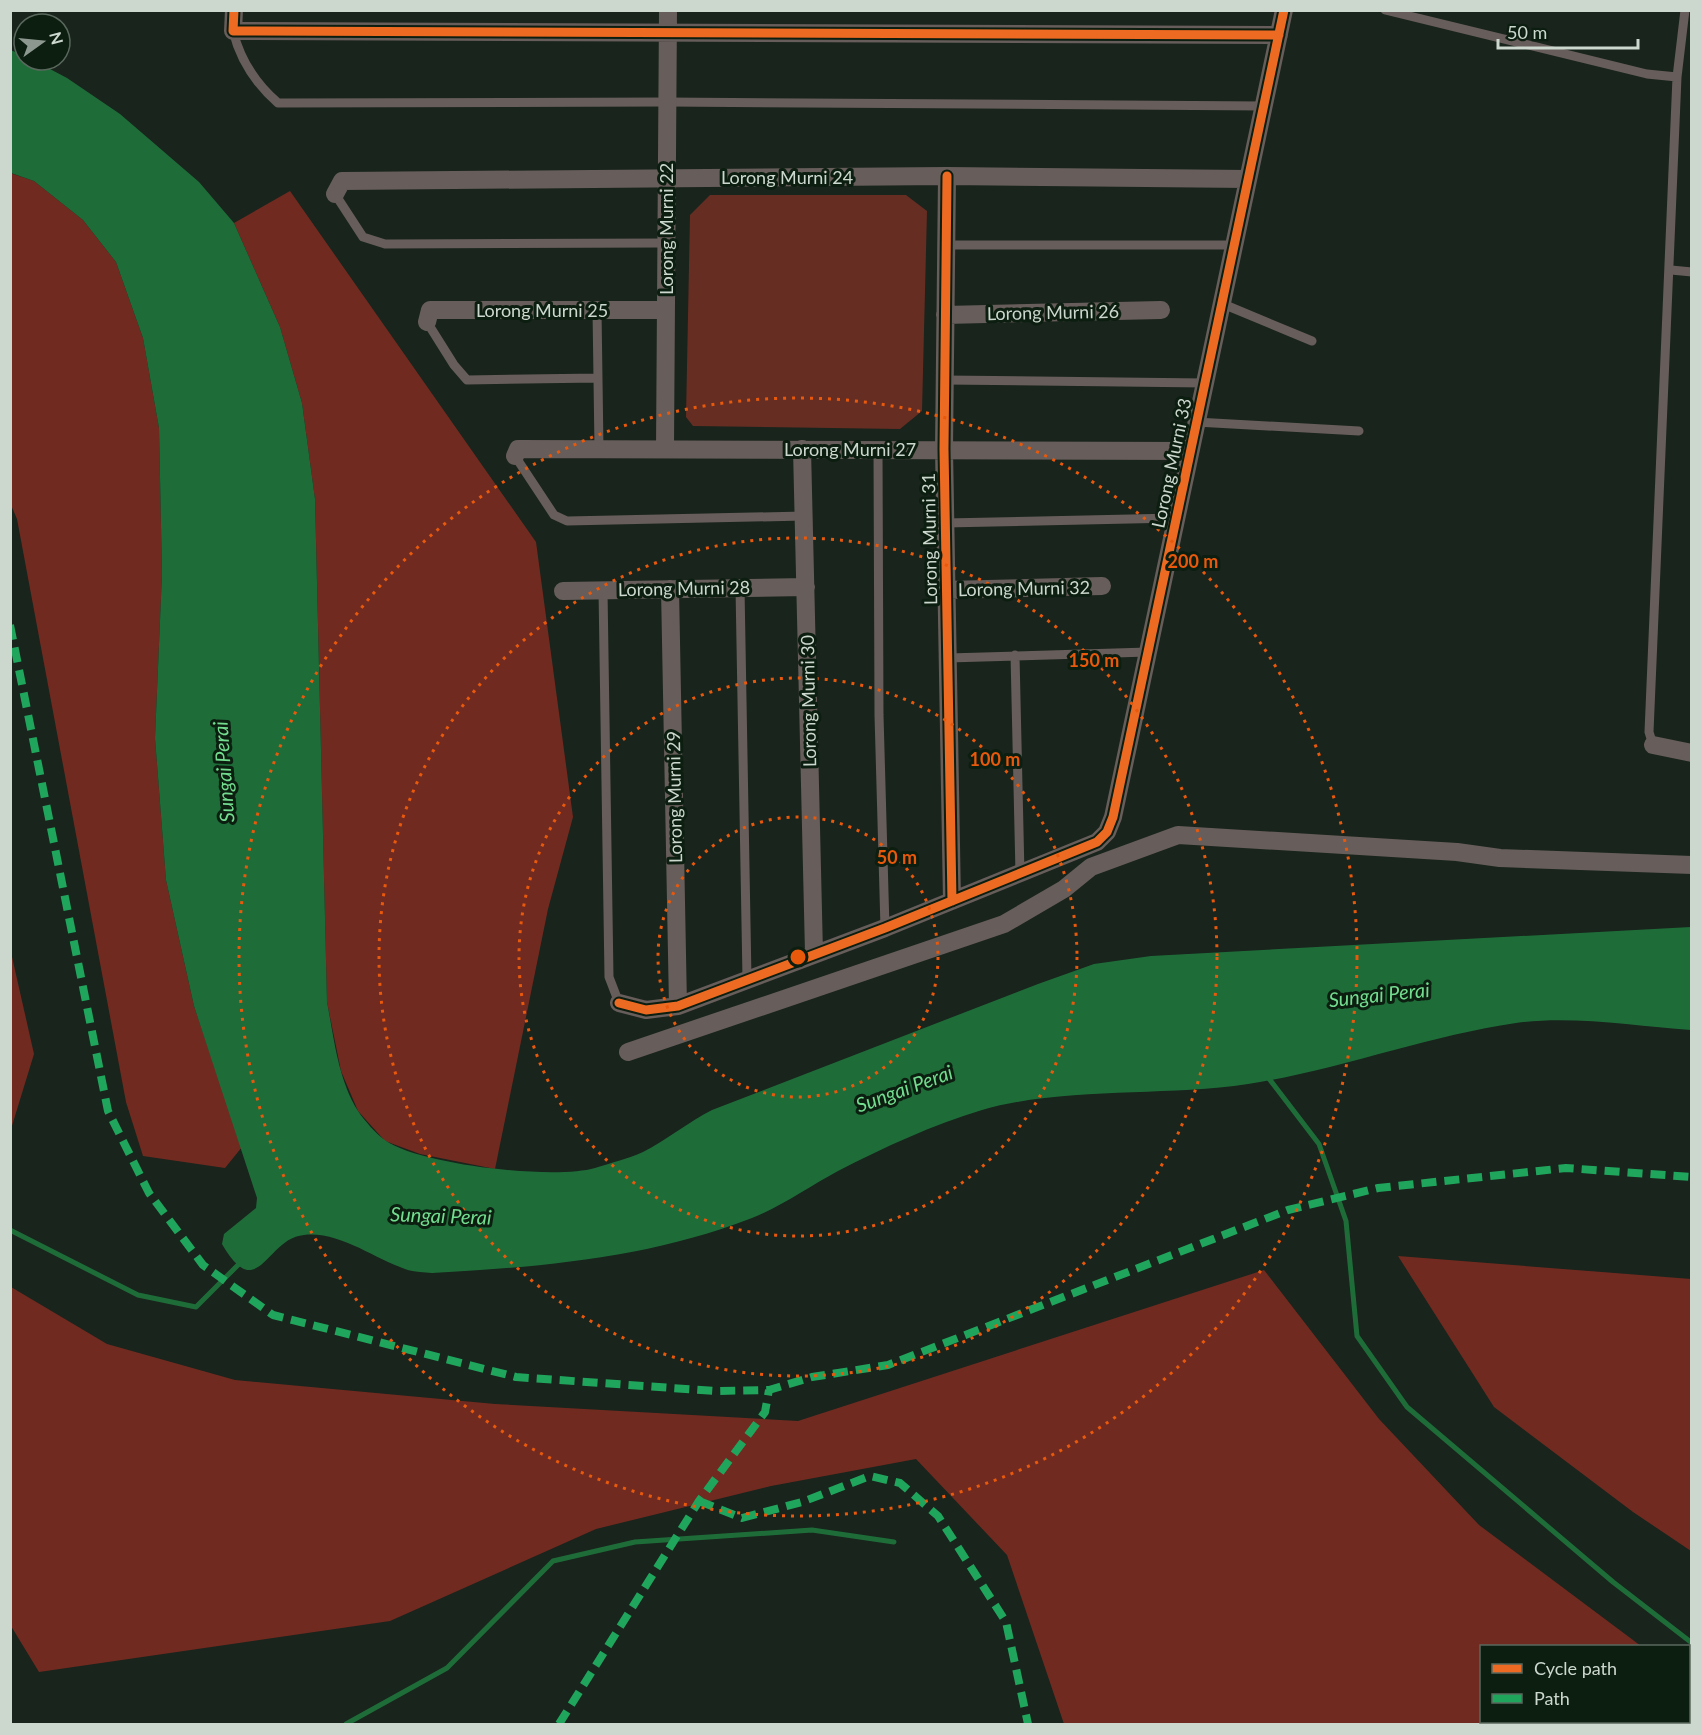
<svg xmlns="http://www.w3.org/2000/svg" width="1702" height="1735" font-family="Lato,sans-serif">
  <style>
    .green { fill: #662d23 }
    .forest { fill: #712a20 }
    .water { fill: #1e6d39 }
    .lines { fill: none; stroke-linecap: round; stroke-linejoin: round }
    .stream { stroke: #1e6d39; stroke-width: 5 }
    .lane { stroke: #675d5a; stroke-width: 9 }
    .street { stroke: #675d5a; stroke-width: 18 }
    .quiet { stroke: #20a55d; stroke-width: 8; stroke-dasharray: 15 8; stroke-linecap: butt }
    .cycleway-casing { stroke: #0c1e10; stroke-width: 13 }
    .cycleway { stroke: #ed6a23; stroke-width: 9 }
    .ring { fill: none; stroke: #e8590c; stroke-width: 3; stroke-dasharray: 3 6 }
    .labels { text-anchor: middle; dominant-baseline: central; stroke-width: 6; stroke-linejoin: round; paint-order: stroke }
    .street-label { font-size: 18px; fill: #ccd8ce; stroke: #0c1e10 }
    .water-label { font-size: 20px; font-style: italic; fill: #73dd8f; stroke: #0c1e10 }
    .centre { fill: #e8590c; stroke: #0c1e10; stroke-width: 3 }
    .ring-label { font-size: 18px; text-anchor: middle; font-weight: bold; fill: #e8590c; stroke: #0c1e10; stroke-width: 6; stroke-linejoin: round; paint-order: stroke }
  </style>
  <rect width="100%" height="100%" fill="#19241c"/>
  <path class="green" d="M710,195h196l21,16 -5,200 -22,18 -207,-3 -7,-9 4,-202z"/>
  <path class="forest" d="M10,173l24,8 49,39 33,42 27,76 16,90 3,146 -7,164 11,142 28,126 48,141 -17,21 -82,-12 -17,-54 -109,-583 -6,-14z
    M290,191l246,351 37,275 -25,92 -53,260 -75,-15 -35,-13 -27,-30 -17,-40 -14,-69 -12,-503 -13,-96 -22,-76 -46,-104z
    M10,948l24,106 -23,75h-1z
    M1398,1256l293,23v272l-58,-39 -139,-105z
    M1264,1270l115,149 100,106 162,121h-159v76h206l1,-44 2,2v44h-627l-57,-169 -91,-96 -145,27 -175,43 -206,92 -351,51 -28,-46v-339l96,57 128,36 260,24 303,17z"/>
  <path class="water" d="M10,50l14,5v5h9l34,18 53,36 79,68 35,41 46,104 22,76 13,96 12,503c7,36 11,77 31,109 6,9 19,24 28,30 36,24 168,39 209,27 15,-5 33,-9 48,-16 24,-12 45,-30 69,-42l326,-126 56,-20 57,-8 540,-29v103c-55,-4 -121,-15 -175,-7 -90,13 -177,47 -268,61 -86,13 -181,2 -266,26 -50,15 -97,37 -144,61 -28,15 -56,35 -86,47 -103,40 -210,49 -320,55 -9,-1 -19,-1 -27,-4 -32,-11 -66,-38 -101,-34 -38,3 -46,71 -82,9l2,-10 32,-26 1,-10 -63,-192 -28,-126 -11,-142 7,-164 -3,-146 -16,-90 -27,-76 -33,-42 -49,-39 -23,-8z"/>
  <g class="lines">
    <path class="stream" d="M1267,1076l52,68 27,77 11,115 50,71 206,175 79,61
      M10,1230l128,65 58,12 47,-47
      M346,1724l101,-56 106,-107 82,-19 177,-12 82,12"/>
    <path class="lane" d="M1385,10l262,64 30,3
      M233,31c7,28 23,53 45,72l389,-1 597,4
      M335,194l28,43 22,7 281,-1
      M946,245h288
      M1671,270l21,2
      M1223,304l89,37
      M597,310l2,139
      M427,322l27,43 13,15 131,-2
      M945,380l260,3
      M1196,422l163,9
      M878,449l1,266 6,213
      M515,456l39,59 13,6 237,-5
      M945,523l231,-5
      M740,588l7,391
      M603,590l6,387 10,26
      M1015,655l5,219
      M948,658l200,-6
      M1653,745l-4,-13 28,-655 8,-67"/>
    <path class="street" d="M234,10l-1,21 1046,4
      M947,176l-3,273 8,452
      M335,194l7,-13 605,-5 301,3
      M945,315l216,-5
      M427,322l3,-12h236
      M665,448l3,-438
      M802,449l12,504
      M515,456l3,-7 672,2
      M670,589l8,417
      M946,590l156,-4
      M563,591l243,-4
      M1653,745l39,8
      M619,1003l27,7 32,-4 207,-78 212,-86 10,-10 6,-15 171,-807
      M628,1052l376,-128 60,-35 27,-22 87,-32 279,17 43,6 192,7"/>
    <path class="quiet" d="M10,625l98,486 41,82 54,72 70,50 243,62 199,14 54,-1 43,-13 76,-12 400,-155 90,-22 188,-20 126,9
      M699,1501l43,17 60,-16 68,-26 30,7 38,33 68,106 22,102
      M559,1724l140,-223 66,-89 4,-22"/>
    <defs>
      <path id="cycleway" d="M234,10l-1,21 1046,4
        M947,176l-3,273 8,452
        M619,1003l27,7 32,-4 207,-78 212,-86 10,-10 6,-15 171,-807"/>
    </defs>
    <use href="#cycleway" class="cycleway-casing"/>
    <use href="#cycleway" class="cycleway"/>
  </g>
  <g class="ring">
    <circle cx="798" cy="957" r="140"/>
    <circle cx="798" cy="957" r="279"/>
    <circle cx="798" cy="957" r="419"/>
    <circle cx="798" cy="957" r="559"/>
  </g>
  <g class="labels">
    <g class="street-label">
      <text x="787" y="177">Lorong Murni 24</text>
      <text transform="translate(666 229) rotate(-90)">Lorong Murni 22</text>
      <text x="542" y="310">Lorong Murni 25</text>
      <text transform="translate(1053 312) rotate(-1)">Lorong Murni 26</text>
      <text x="850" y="449">Lorong Murni 27</text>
      <text transform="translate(1171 463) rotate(-78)">Lorong Murni 33</text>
      <text transform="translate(929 539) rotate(-91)">Lorong Murni 31</text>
      <text transform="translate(684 588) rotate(-1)">Lorong Murni 28</text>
      <text transform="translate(1024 588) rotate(-1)">Lorong Murni 32</text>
      <text transform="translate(808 701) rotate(-91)">Lorong Murni 30</text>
      <text transform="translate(674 797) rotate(-91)">Lorong Murni 29</text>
    </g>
    <g class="water-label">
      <text transform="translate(223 772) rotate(-94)">Sungai Perai</text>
      <text transform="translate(1379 994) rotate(-6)">Sungai Perai</text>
      <text transform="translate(904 1088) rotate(-20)">Sungai Perai</text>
      <text transform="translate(441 1215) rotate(2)">Sungai Perai</text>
    </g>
  </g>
  <circle cx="798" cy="957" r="9" class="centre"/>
  <g class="ring-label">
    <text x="1193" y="568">200 m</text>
    <text x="1094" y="667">150 m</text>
    <text x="995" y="766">100 m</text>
    <text x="897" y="864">50 m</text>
  </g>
  <rect width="1702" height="1735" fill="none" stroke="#ccd8ce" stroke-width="24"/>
  <rect x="1480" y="1645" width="210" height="78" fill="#0c1e10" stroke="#59685c" stroke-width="1.5"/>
  <rect x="1492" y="1664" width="30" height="9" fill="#ed6a23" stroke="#59685c" stroke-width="1.5"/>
  <text x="1534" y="1675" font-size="18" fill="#ccd8ce">Cycle path</text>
  <rect x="1492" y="1694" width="30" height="9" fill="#20a55d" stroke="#59685c" stroke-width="1.5"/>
  <text x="1534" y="1705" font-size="18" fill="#ccd8ce">Path</text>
  <g transform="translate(42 42) rotate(75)"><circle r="28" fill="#0c1e10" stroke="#59685c" stroke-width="1.5"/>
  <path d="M0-4.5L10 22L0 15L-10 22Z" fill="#8d9990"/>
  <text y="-9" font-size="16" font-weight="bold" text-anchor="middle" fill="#ccd8ce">N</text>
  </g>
  <path d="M1498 39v9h140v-9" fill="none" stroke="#ccd8ce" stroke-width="3"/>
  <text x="1507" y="39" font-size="18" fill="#ccd8ce" stroke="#0c1e10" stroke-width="4.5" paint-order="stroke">50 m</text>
</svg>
